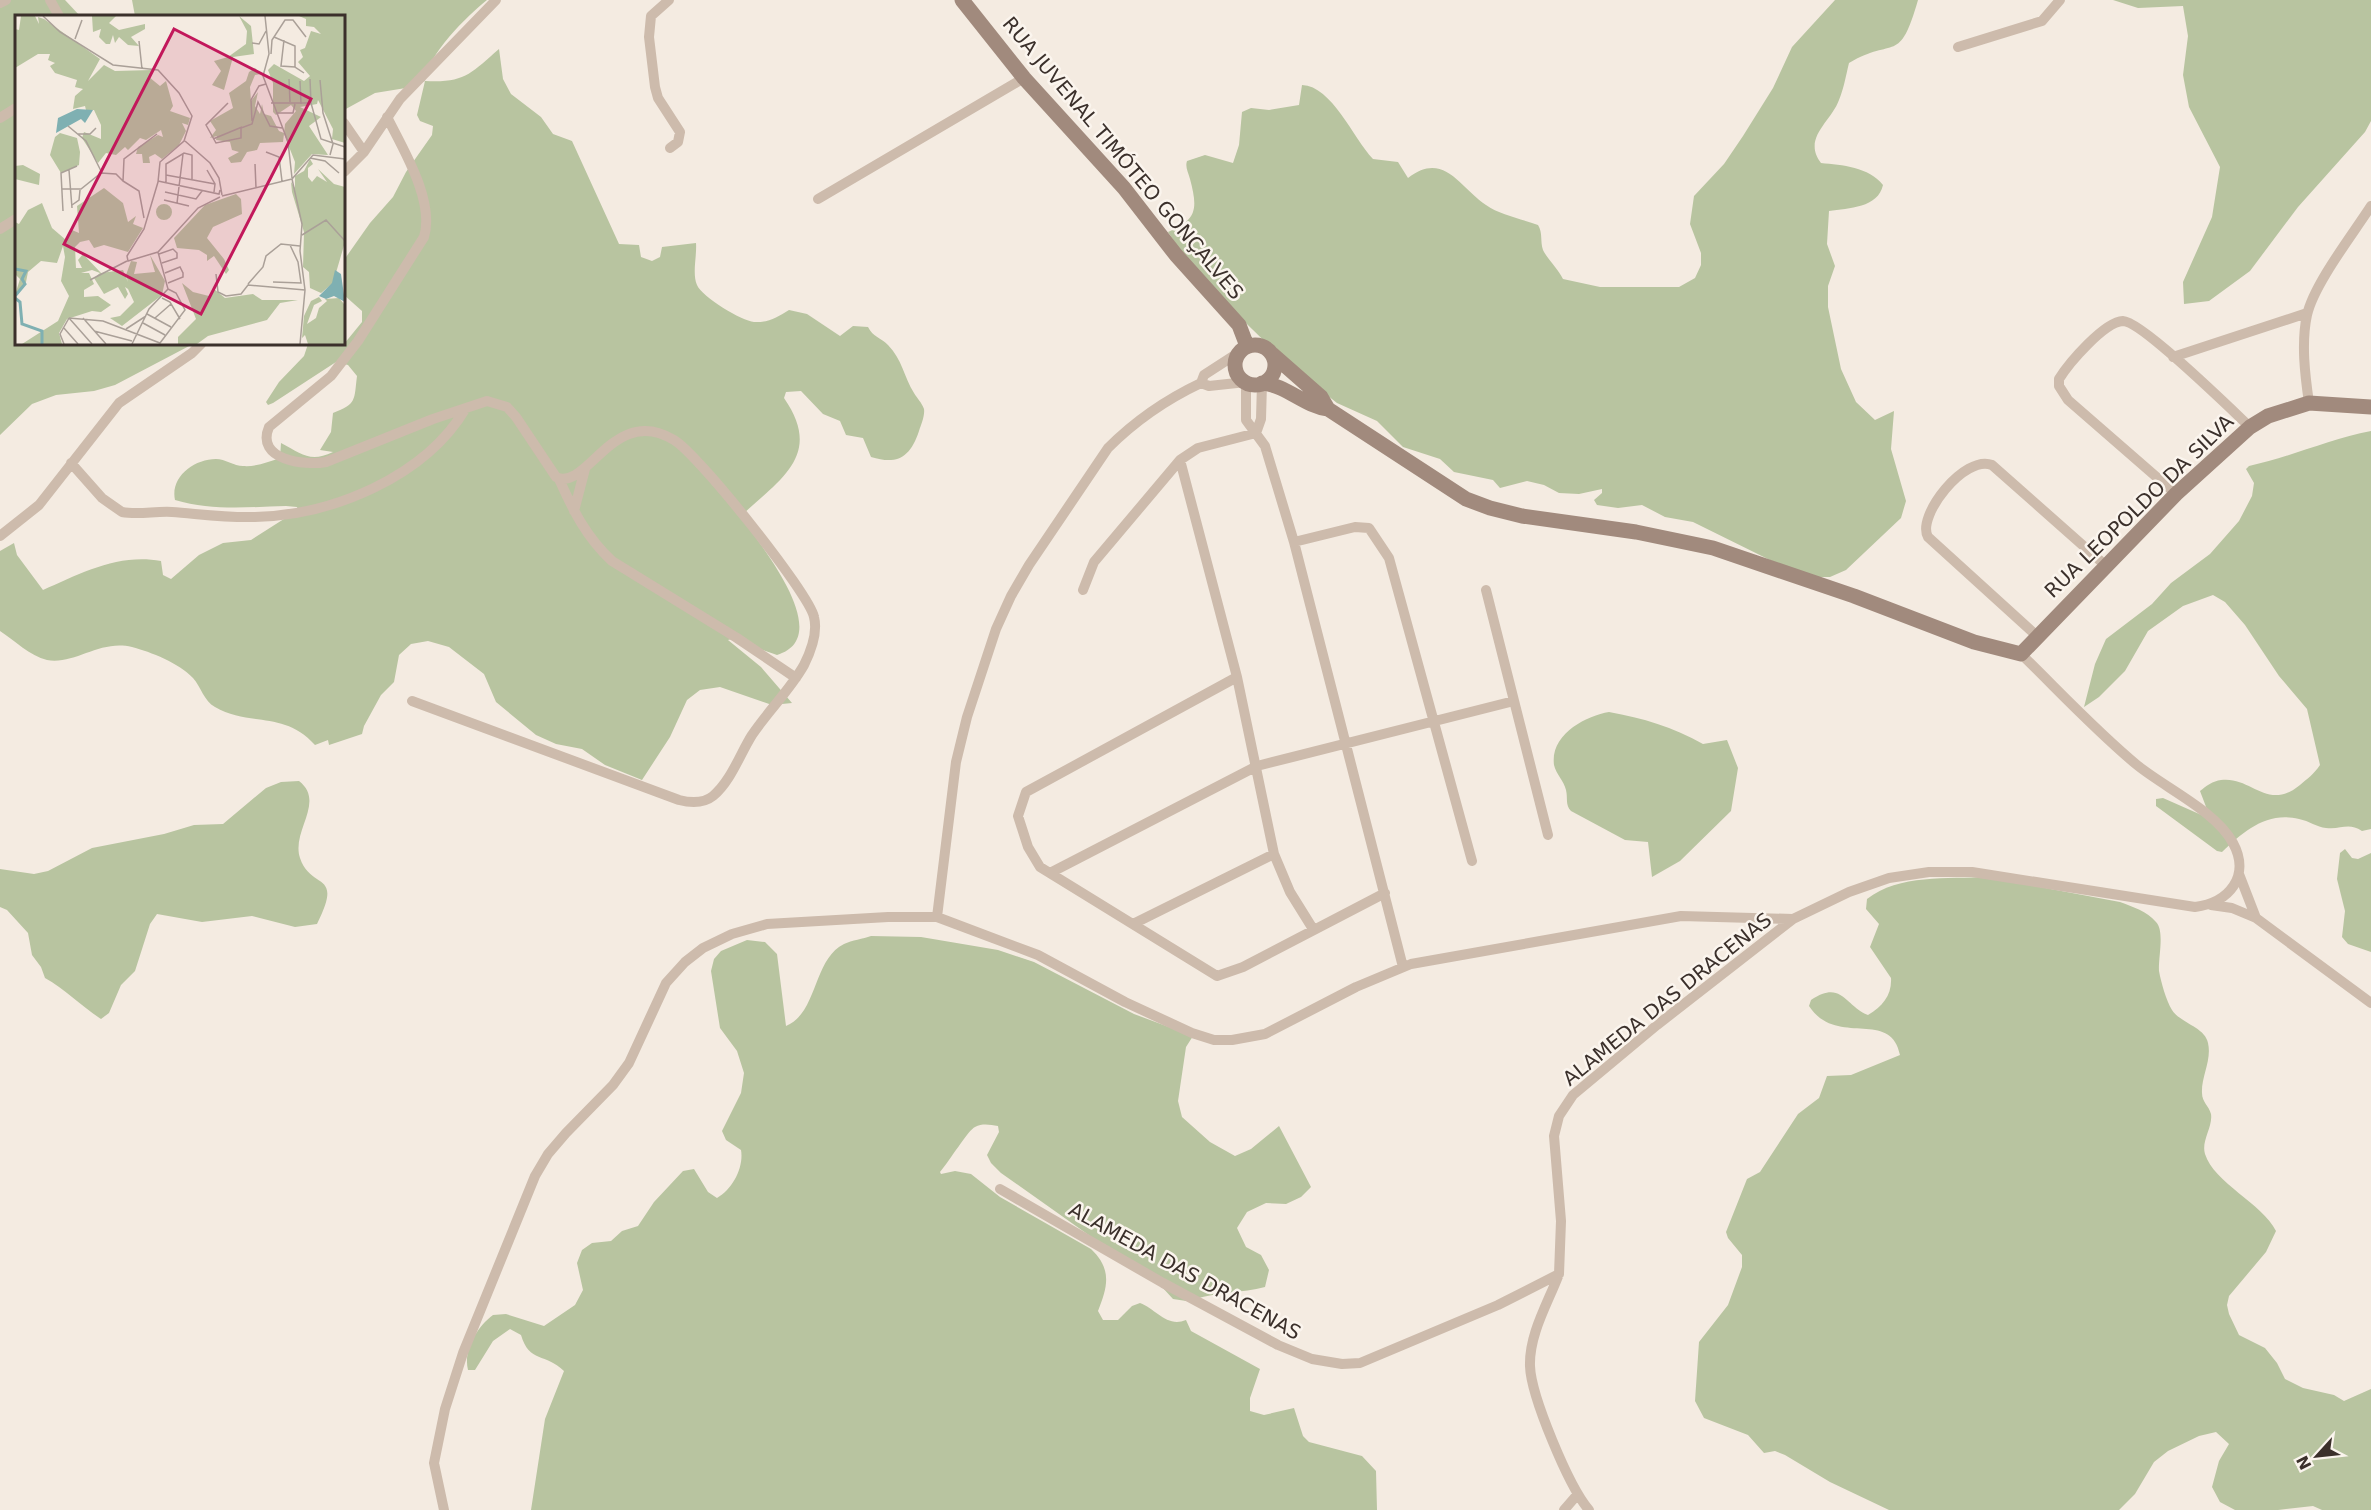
<svg xmlns="http://www.w3.org/2000/svg" width="2371" height="1510" font-family="'DejaVu Sans',sans-serif">
  <style>
    .green { fill: #b8c4a0 }
    .lines { fill: none; stroke-linecap: round; stroke-linejoin: round }
    .street { stroke: #cdbbac; stroke-width: 10 }
    .secondary { stroke: #a18a7d; stroke-width: 15 }
    .labels { text-anchor: middle; dominant-baseline: central; stroke-width: 5; stroke-linejoin: round; paint-order: stroke }
    .street-label { font-size: 20px; fill: #3b302b; stroke: #fbf5ee }
    .inset-river { fill: none; stroke: #7fb0b2; stroke-width: 3 }
    .inset-road { fill: none; stroke: #aaa098; stroke-width: 1.5 }
    .view { fill: #c2185b; fill-opacity: 0.15; stroke: #c2185b; stroke-width: 3 }
    .inset-edge { fill: none; stroke: #3b302b; stroke-width: 3 }
  </style>
  <rect width="100%" height="100%" fill="#f4ebe1"/>
  <path class="green" d="M0,0h65l15,16h-64v328h177l-78,41 -21,6 -38,4 -24,9 -32,31z
    M132,0h355c-20,16 -60,55 -62,81 40,2 45,-7 74,-32l4,30 8,15 30,23 12,17 19,7 47,103 20,1 2,12 11,4 8,-4 2,-10 34,-4c1,13 -4,31 1,42 5,12 45,36 57,37 14,1 24,-5 35,-12l18,4 33,22 13,-10 15,1c5,10 12,10 20,18 14,14 16,32 26,48 3,5 8,10 10,16 1,7 -3,16 -5,22 -9,27 -22,34 -48,26l-8,-19 -17,-3 -6,-14 -17,-7 -22,-23 -15,1 -2,6c39,56 -2,80 -41,116l4,11c17,25 88,113 30,130l-45,-16 -4,1 33,27 31,36 -20,2 -52,-18 -20,3 -13,10 -17,37 -28,43 -37,-15 -23,-16 -26,-5 -20,-9 -40,-33 -12,-28 -35,-27 -21,-6 -17,3 -12,11 -5,27 -13,13 -17,31 -2,8 -33,11 -1,-5 -13,5c-31,-35 -66,-18 -100,-38 -11,-6 -14,-20 -22,-29 -14,-15 -42,-26 -61,-31 -32,-8 -57,18 -85,13 -17,-4 -33,-20 -47,-29v-80l14,-8 3,12 26,35c38,-17 76,-37 118,-29l2,14 8,4 28,-24 24,-12 28,-3 47,-30 -1,-3 -11,-1c-38,1 -74,5 -111,-6 -5,-23 19,-41 41,-41 9,0 18,7 27,7 13,1 25,-4 37,-8l1,-15c21,11 29,20 52,9l-13,-2 11,-18 2,-19c24,-9 21,-13 24,-37l-9,-11 -12,-3 -63,41 -5,2 -2,-3 13,-20 25,-26 4,-12h36l18,-22v-11l-18,-16v-35l26,-37 23,-26 13,-25 26,-37 1,-9 -13,-5 -3,-6 8,-34 -13,6 -37,6 -31,17v-94h-209z
    M1835,0h83c-19,66 -23,36 -69,63 -3,12 -5,25 -10,37 -8,22 -37,38 -18,63 21,2 48,4 62,22 -5,23 -34,23 -54,26l-2,33 8,22 -7,20v21l13,62 15,33 19,18 19,-9 -3,38 15,52 -5,17 -55,52 -16,7h-18l-30,-11 -89,-44 -28,-5 -23,-12 -24,3 -21,-3 -3,-5 8,-7v-4l-23,5 -20,-1 -15,-8 -17,-4 -27,7 -7,-8 -39,-8 -14,-13 -37,-12 -26,-26 -40,-18 -49,-39 -75,-73 -25,-29 -20,-30c29,-12 30,-23 22,-53 -2,-7 -5,-12 -3,-18l18,-6 28,8 6,-18 3,-33 9,-4 18,2 30,-5 3,-20c30,1 51,53 71,74l25,3 10,16c36,-28 52,10 78,27 14,10 36,14 52,20 5,8 2,16 5,25 3,7 15,19 20,29l37,8h79l16,-9 6,-13v-12l-11,-29 4,-28 30,-32 19,-28 30,-48 19,-41z
    M2113,0h258v121l-6,11 -67,75 -48,64 -41,30 -25,3 -1,-22 29,-65 8,-50 -31,-60 -6,-32 5,-39 -5,-30 -45,2z
    M2371,431v398l-9,2c-14,-9 -21,-1 -36,-3 -9,-1 -17,-7 -27,-9 -32,-8 -55,12 -77,33l-5,-1 -61,-45v-7l7,-1 43,19 2,-5 -8,-21c6,-5 13,-10 21,-11 31,-4 46,32 79,5 7,-6 14,-11 20,-20l-13,-56 -28,-33 -34,-51 -20,-23 -12,-7 -30,11 -35,25 -23,40 -26,26 -15,10 11,-43 11,-25 46,-35 19,-21 39,-29 29,-33 13,-25 2,-13 -8,-14 3,-3c42,-9 80,-27 122,-35z
    M1609,712c34,6 64,15 94,32l24,-4 11,28 -7,43 -51,50 -28,16 -4,-35 -23,-2 -54,-29c-6,-6 -3,-13 -5,-21 -2,-9 -10,-16 -12,-25 -4,-31 32,-49 55,-53z
    M299,781c27,21 -8,50 1,77 11,33 44,12 17,66l-22,3 -43,-11 -50,6 -45,-8 -7,10 -15,47 -14,14 -12,28 -8,6c-20,-13 -36,-30 -56,-41l-4,-11 -9,-12 -4,-22 -21,-23 -7,-3v-38l34,5 14,-3 44,-23 72,-14 30,-9 29,-1 43,-36 15,-6z
    M2345,849l7,9 6,1 13,-6v99l-23,-8 -6,-7 3,-26 -8,-32 3,-26z
    M1987,877l133,25c13,5 27,9 36,20 9,9 2,36 3,49 2,11 7,29 13,39 8,13 33,17 36,33 4,17 -7,34 -6,50 0,9 7,13 9,21 2,13 -10,27 -6,40 9,29 57,49 71,77l-10,21 -37,44 -2,9 2,9 10,21 26,13 12,15 8,16 18,9 31,7 10,6 27,-12v121h-49l-9,-4 -35,4h-43l-15,-8 -8,-15 7,-26 10,-17 -13,-12 -17,4 -31,15 -14,11 -19,32 -16,16h-230l-59,-28 -45,-27 -10,-4 -11,2 -16,-18 -44,-17 -9,-17 4,-59 29,-37 14,-38v-12l-14,-17 -2,-6 21,-53 13,-7 38,-58 21,-16 8,-22 24,-1 49,-20c-9,-47 -64,-7 -91,-49l2,-6c31,-21 34,6 57,15 15,-9 24,-20 23,-37l-21,-31 9,-23 -13,-15 1,-10c32,-25 81,-20 120,-22z
    M871,936l50,1 77,13 36,12 100,52 59,22 -7,11 -8,54 4,16 28,25 25,14 16,-7 28,-23 32,61 -10,10 -15,7 -20,-1 -19,9 -10,16 9,19 15,8 8,15 -4,17c-23,6 -47,5 -70,12l-2,3 -20,-3 -11,-12 -161,-114 -10,-10 -4,-8 12,-23 -1,-6c-8,-1 -15,-3 -23,1 -6,2 -27,36 -35,45l1,2 14,-3 16,3 29,23 91,52c21,20 17,37 7,62l5,9h15l14,-14 8,-3c16,6 27,25 46,17l5,11 69,38 -10,29v13l14,4 30,-7 9,28 6,6 53,14 14,15 1,39h-846l14,-91 19,-48c-18,-18 -35,-8 -43,-36l-11,-6 -17,12 -18,29h-7c-5,-20 9,-43 25,-55l13,-1 38,12 31,-21 8,-15 -6,-27 5,-13 10,-7 19,-2 11,-10 16,-5 16,-24 29,-31 11,-2 14,23 9,6c16,-9 27,-31 24,-48l-15,-10 -4,-9 19,-38 3,-20 -7,-22 -17,-23 -9,-57 3,-12 7,-8 26,-11 18,2 12,12 9,72c32,-13 27,-67 58,-82 8,-4 19,-5 27,-8z"/>
  <g class="lines">
    <path class="street" d="M50,0l9,16
      M669,0l-18,16 -2,21 6,50 3,11 22,34 -2,10 -8,6
      M0,3l6,-3
      M1958,47l84,-26 18,-21
      M387,117c16,32 48,84 37,120l-66,104 -27,35 -62,51c-14,33 36,39 57,35l107,-43 54,-18 20,6 9,10 40,60c32,15 57,-74 118,-37 24,14 135,153 140,177 4,16 -3,34 -10,48 -14,25 -36,46 -52,70 -12,19 -21,46 -39,61 -10,8 -22,7 -34,4l-267,-99
      M0,118l16,-10
      M344,123l20,29
      M344,172l20,-20 36,-53 96,-99
      M818,199l206,-121
      M0,229l16,-10
      M2173,357l134,-44
      M1201,383l3,-8 34,-22
      M2309,403c-4,-28 -8,-60 -2,-88 7,-31 46,-81 64,-109
      M1256,433l5,-14 1,-36
      M1180,460l57,217 37,177 16,38 23,37
      M71,463l31,35 20,14c16,3 33,-1 50,0 27,2 55,6 83,5 78,-2 170,-40 211,-109
      M559,479c14,31 27,58 53,82l125,77 59,40
      M2176,494l-108,-94 -9,-14v-7c10,-16 45,-57 64,-58 18,0 109,89 127,106
      M574,511l11,-42
      M0,536l39,-31 80,-102 73,-50 9,-9
      M1294,542l61,-15 14,1 20,30 83,303
      M1083,590l11,-28 86,-102 18,-12 58,-15
      M1486,590l62,245
      M2037,636l-109,-99c-12,-21 37,-83 64,-72l113,100
      M1237,677l-211,115 -8,24 10,31 12,20 177,109 26,-9 142,-74
      M1050,873l207,-107 257,-65
      M2239,874l17,44 115,85
      M2211,905l21,3 24,10
      M937,917l19,-155 11,-45 29,-88 15,-33 18,-31 79,-117c28,-28 57,-48 93,-65l8,3 37,-4v38l19,26 29,96 109,425
      M1133,924l141,-70
      M1000,1189l163,94 115,62 34,14 30,5 18,-1 138,-58 61,-31 2,-53 -7,-85 5,-20 14,-21 84,-70 136,-106
      M1559,1274c-11,29 -30,60 -29,92 1,30 39,121 59,144
      M444,1510l-10,-47 11,-54 18,-56 72,-177 13,-22 18,-21 47,-48 16,-22 37,-80 19,-21 18,-14 29,-14 35,-10 121,-7h49l101,38 87,47 67,31 22,7h18l33,-6 91,-47 55,-23 270,-48 112,3 56,-27 40,-14 40,-6h43l223,35c34,-4 56,-31 38,-64 -17,-32 -68,-55 -96,-78 -41,-34 -78,-74 -116,-111
      M1564,1510l13,-15"/>
    <path class="secondary" d="M962,0l62,78 100,110 52,67 63,70 8,21
      M1235 365a20 20 0 1 1 40 0a20 20 0 1 1-40 0Z
      M1272,354l49,43 7,12 138,90 24,9 32,8 114,16 77,16 141,48 120,46 47,12 155,-160 74,-67 18,-11 41,-13 62,4
      M1262,383c24,2 42,23 66,26"/>
  </g>
  <g class="labels">
    <g class="street-label">
      <text transform="translate(1123 158) rotate(50)">RUA JUVENAL TIMÓTEO GONÇALVES</text>
      <text transform="translate(2139 506) rotate(-44)">RUA LEOPOLDO DA SILVA</text>
      <text transform="translate(1667 999) rotate(-39)">ALAMEDA DAS DRACENAS</text>
      <text transform="translate(1185 1271) rotate(29)">ALAMEDA DAS DRACENAS</text>
    </g>
  </g>
  <g transform="translate(15 15)">
    <rect width="330" height="330" fill="#f4ebe1"/>
    <path d="M6,1h14l4,8 -1,-7 6,2 56,40 -12,22 16,-16 11,6 37,-1 -3,7 11,9 6,-5 7,25 -3,5 20,7 -2,7 -6,-2 4,8 -7,14 -17,14 -7,-5 -6,3 1,6h-7l-1,-9h-6l2,-7 20,-12 5,2 -2,-7 -15,10 -6,-2 -12,12 -3,-3 -9,8 -10,-2 -8,10 -16,-25 2,-6 17,7v-14l-7,-15h-8l-1,-4 -12,3 2,-13 8,-7 -8,-2 2,-7 -22,-7 -5,-7 5,-3 -7,-3 2,-6h-12l-23,14v-39l4,1zM77,1h24l-7,7 10,7 26,-6v5l-14,8 8,9 -11,-1 -9,-8 -4,6 -2,-8 -3,9h-4l-7,-7 2,-8 -8,3zM224,1l12,10 3,28 -21,3 -9,33 -12,-5 9,-14 -7,-10 14,-4 18,-13 1,-13zM284,1h46v127l-13,-4 1,-10 -15,-29 -1,4 -17,3 21,10 -12,9 19,29 -16,-1 -18,20 1,-12 -11,-28 -1,8 -23,1 -3,7 -10,2 -6,10 -10,1 -3,-5 11,-6 -7,-2 -2,-8 -14,-2 1,-4 -7,2 6,-8 -6,-9 23,-13 -4,-15 17,-12 3,-9 6,-4 6,6 -6,1 -5,12 1,14 7,-9 -3,14 5,8 2,-10 2,10 7,2 8,15 5,2 1,-9 11,-13 -5,-6 -15,10 -3,-3v-29l-5,-13 6,-6 30,17 6,-5 -12,-14 5,-5 -3,-7 5,-2 6,-17 10,3 -7,-7 -8,-1v-7zM45,118l17,5 3,14 -1,13 -18,8 -11,-18 5,-18zM295,144l3,5 -5,4v9l4,5 5,-6 10,6 -9,-13 16,15 11,3v55l-12,41 -12,10 -11,-5 -1,-16 -6,-5 1,-35 -12,-40 -1,-10 4,6v-12l9,-5zM8,150l17,9 -1,11 -24,-6v-13zM89,173l19,15 5,19 8,-6 -3,8 10,4 -15,24 -24,-7 -10,3 -5,-8 -9,2 -5,5 1,21h6l-4,-8 5,-6 18,19 22,-3 5,12 -2,-7 5,-14 6,1 -3,12 21,-2 -5,-17 15,26 -3,14 -40,31 -12,-8 10,-2 14,-14 -6,-13 -3,-2 3,7 -3,5 -7,-12 -14,7 -10,-16 6,-5 -8,-3 -11,3h8l5,11 -10,6v7l14,-1 13,9 -10,7 -9,-1 -25,8 -8,14 3,11h-40l36,-23 11,-25 -8,-15 4,-24 -2,-11 -6,17 -16,-2 -13,11 -2,10 -11,13 5,-16 -5,-5v-52l4,2 9,-14 14,-7 10,25 14,12 6,-10 7,3 -2,-27zM221,179l5,5 1,15 -29,13 -6,11 17,21 5,11 -3,4 -12,-18 -7,5v-6l-8,-5 -22,-2 -3,-10 31,-33zM141 197a8 8 0 1 1 16 0a8 8 0 1 1-16 0ZM167,268l11,9 16,4 5,-7 11,9 28,-4 9,6h36l-18,3 -13,17 -59,16 -11,8h-19v-7l18,-18zM304,282l3,4 -8,4 -7,19 9,-6 3,-10 8,-7 -2,-2 14,-1 5,6 1,40h-37l-3,-9 -3,3 2,-22 7,-15z" fill="#b8c4a0"/>
    <path d="M62,94l16,1 -8,13 -4,-4 -25,14 2,-15zM320,255l6,4 4,28 -11,-6 -8,3 -7,-3 13,-13z" fill="#7fb0b2"/>
    <path class="inset-river" d="M0,254l11,2 -4,8 3,5 -10,12M0,283l5,4 2,22 20,7v13"/>
    <path class="inset-road" d="M28,1l17,16 53,33 45,5 21,23 13,23 -8,25 -24,21 -2,20 -14,47 -17,27 1,5 30,-9 40,-44 22,-11M250,1l4,38 -6,22 25,66 4,36M259,22l21,9v21l9,6M60,24l7,-19M269,25l-3,26 14,1M124,26l3,28M237,28l7,1 7,-13M256,39l1,-14 13,-20h8l13,17M274,64l1,23M295,64l1,24M305,65l3,33 10,31 -3,11M285,66l1,23M213,88l-22,22 10,18 25,-5v-10l11,-4 6,-22 12,24 12,2M256,88h40l10,36 24,8M261,98h17l2,-9M237,106l-1,-21 8,-14 7,-2M53,111l18,15 16,32M63,119h12l6,-6M198,124l29,-12M170,126l25,22 9,15 3,17M251,137l13,5 3,24M295,143l15,3 14,12M240,149l1,24M54,155l3,38M192,155l8,14 -1,8M151,160l49,9M143,166l61,13 1,-4M151,168v-19l18,-11 8,2v24M47,174h19l20,-16 15,1 7,7M150,177l31,7 6,-8M207,181l70,-17M149,185l25,6M162,188l6,-49M57,190l7,-5 1,-10M48,196l-2,-38 16,-7M129,203l-5,-27 -16,-10 1,-22 33,-25M287,220l24,-15 19,21M144,239l14,-5 4,4v5l-15,5M150,258l15,-6 3,6v4l-15,6M201,259l2,18 8,4 15,-2 7,-9 57,5M75,265l37,-19M258,267l28,1 -3,-21 -8,-17M233,269l15,-17 3,-11 15,-12 19,2M147,283l8,4 10,17M132,299l24,13M54,303l34,3 57,22 25,-33 -9,-17 -8,-4M54,303l23,26M68,303l23,26M140,303l16,-14M128,308l22,12M48,312l15,17M111,314l20,-13M79,316l38,10M49,329l-4,-10 9,-16M117,329l17,-35 19,-20 -10,-37M285,329l5,-54 -5,-39 2,-27 -10,-45 21,-24 32,4"/>
    <path class="view" d="M159,14l137,70 -110,215 -137,-70z"/>
    <rect width="330" height="330" class="inset-edge"/>
  </g>
  <g transform="translate(2317 1456) rotate(243)" stroke="#fbf5ee" stroke-width="4.5" paint-order="stroke">
  <path d="M0-4.5L10 22L0 15L-10 22Z" fill="#3b302b"/>
  <text y="-9" font-size="16" font-weight="bold" text-anchor="middle" fill="#3b302b">N</text>
  </g>
</svg>
